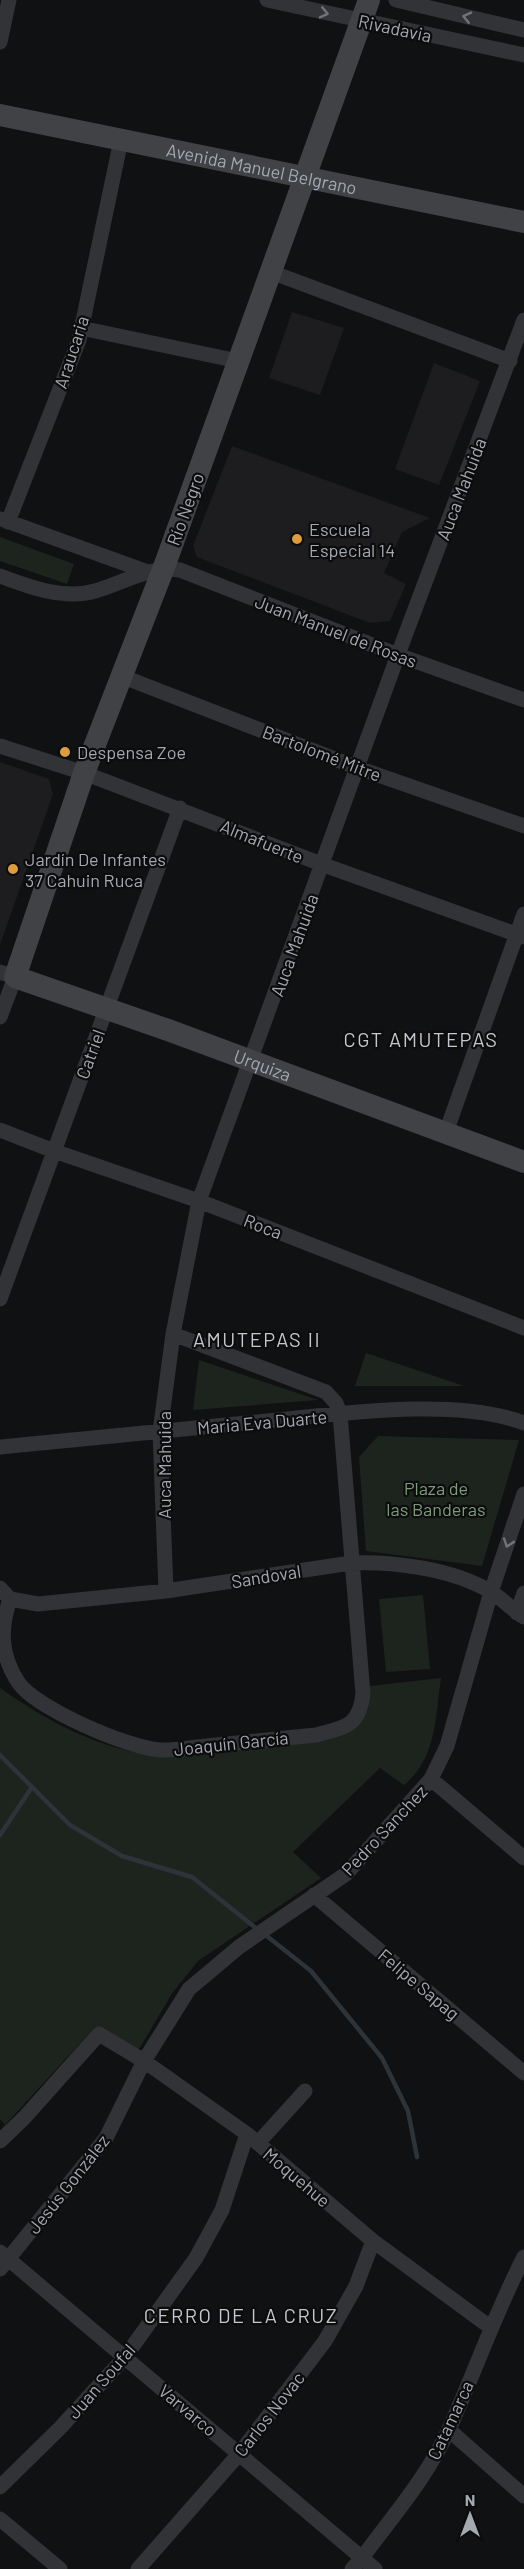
<svg xmlns="http://www.w3.org/2000/svg" width="524" height="2569" font-family="Barlow,sans-serif">
  <style>
    .built { fill: #1d1d1f }
    .green { fill: #1d241e }
    .lines { fill: none; stroke-linecap: round; stroke-linejoin: round }
    .stream { stroke: #2c3339; stroke-width: 4.5 }
    .street { stroke: #323336; stroke-width: 15 }
    .secondary { stroke: #404246; stroke-width: 22 }
    .oneway { stroke: #70737a }
    .poi-dot { fill: #dc9d3f; stroke: #0c0c0d; stroke-width: 2 }
    .labels { text-anchor: middle; dominant-baseline: central; stroke-width: 4.5; stroke-linejoin: round; paint-order: stroke }
    .street-label { font-size: 18px; fill: #a3a8b1; stroke: #0c0c0d }
    .poi-label { font-size: 18px; fill: #a3a8b1; stroke: #0c0c0d; text-anchor: start }
    .park-label { font-size: 18px; fill: #7c9a7c; stroke: #0c0c0d }
    .neighbourhood-label { font-size: 20px; letter-spacing: 1.5px; fill: #c4c7cd; stroke: #0c0c0d }
  </style>
  <rect width="100%" height="100%" fill="#101112"/>
  <path class="built" d="M292,312l52,16 -24,67 -51,-17z
    M434,363l46,18 -41,104 -44,-16z
    M232,446l198,72 -28,14 -18,41 22,11 -16,37 -20,2 -173,-66 -4,-11z
    M0,762l49,17 4,15 -53,151z"/>
  <path class="green" d="M0,537l74,27 -7,20 -67,-23z
    M366,1353l98,33h-109z
    M199,1360l119,40 -125,10z
    M378,1436l141,4 -37,126 -116,-15 -7,-94z
    M423,1595l7,74 -44,3 -7,-73z
    M441,1678c-6,40 -4,80 -37,107l-24,-17 -87,84 28,26 -123,83 -25,31 -35,59 -34,-23 -9,-1 -90,98 -5,-6v-431c46,32 93,58 149,67l160,-13 54,-24 5,-9 2,-23z"/>
  <g class="lines">
    <path class="stream" d="M0,1755l70,70 52,31 70,21 65,52
      M0,1835l32,-48
      M268,1937l43,34 71,87 26,53 9,46"/>
    <path class="street" d="M267,0l257,55
      M396,0l128,30
      M0,42l9,-42
      M271,272l239,89
      M81,328l157,33
      M1,519l147,53
      M8,522l71,-182 42,-200
      M0,576c29,11 64,24 95,15 29,-8 55,-26 85,-21l218,85 126,45
      M121,676l237,92 166,58
      M0,746l84,27 240,92 200,72
      M0,972l15,5 -15,40
      M0,1130l54,21 145,50 325,127
      M446,1132l78,-218
      M0,1299l180,-491
      M0,1447c89,-8 178,-17 267,-26 73,-7 188,-24 257,2
      M0,1588l10,11 28,5 128,-13 185,-28c42,-2 103,6 140,29 12,7 21,18 33,25
      M166,1591l-6,-159 13,-98 26,-133 207,-568 118,-313
      M10,1599c-10,30 -10,55 8,83 17,26 110,66 142,68 15,1 31,-3 46,-4 37,-4 73,-7 110,-11 29,-8 43,-8 47,-41l-23,-280 -4,-11 -10,-11 -153,-58
      M517,1613l7,-20
      M431,1779l93,79
      M314,1895l210,178
      M0,2141l24,-23 75,-84 45,27 103,73 126,107 117,86
      M258,2143l47,-52
      M0,2252l375,317
      M0,2269l106,-131 38,-77 45,-72 50,-42 107,-73 85,-95 16,-33 44,-154 33,-98
      M449,2430l75,66
      M0,2487l60,-59 65,-71 71,-99 26,-48 25,-76
      M0,2519l60,50
      M138,2569l101,-115 86,-113 31,-55 17,-45
      M352,2569l10,-11c30,-41 66,-82 87,-129 26,-57 46,-116 75,-172"/>
    <g class="secondary">
      <path id="s1" d="M369,0l-205,567 -80,206 -69,204 153,53 356,132"/>
      <path id="s2" d="M0,115l524,107"/>
    </g>
  </g>
  <defs><path id="oneway-chevron" d="M-2-3.5L2.5 0L-2 3.5" fill="none" stroke-width="1.6" stroke-linecap="round" stroke-linejoin="round" transform="scale(1.5)"/></defs>
  <g class="oneway">
    <use href="#oneway-chevron" transform="translate(324 13) rotate(13)"/>
    <use href="#oneway-chevron" transform="translate(467 17) rotate(-167)"/>
    <use href="#oneway-chevron" transform="translate(508 1543) rotate(109)"/>
  </g>
  <g class="poi-dot">
    <circle cx="297" cy="539" r="6"/>
    <circle cx="65" cy="752" r="6"/>
    <circle cx="13" cy="869" r="6"/>
  </g>
  <g class="labels">
    <g class="street-label">
      <text transform="translate(395 28) rotate(12)">Rivadavia</text>
      <text stroke="none"><textPath href="#s2" startOffset="267">Avenida Manuel Belgrano</textPath></text>
      <text transform="translate(71 352) rotate(-72)">Araucaria</text>
      <text transform="translate(461 489) rotate(-69)">Auca Mahuida</text>
      <text transform="translate(185 509) rotate(-70)">Río Negro</text>
      <text transform="translate(336 631) rotate(21)">Juan Manuel de Rosas</text>
      <text transform="translate(322 753) rotate(21)">Bartolomé Mitre</text>
      <text transform="translate(262 841) rotate(22)">Almafuerte</text>
      <text transform="translate(294 945) rotate(-70)">Auca Mahuida</text>
      <text transform="translate(90 1054) rotate(-70)">Catriel</text>
      <text stroke="none"><textPath href="#s1" startOffset="1302">Urquiza</textPath></text>
      <text transform="translate(263 1226) rotate(21)">Roca</text>
      <text transform="translate(262 1422) rotate(-5)">Maria Eva Duarte</text>
      <text transform="translate(164 1465) rotate(-90)">Auca Mahuida</text>
      <text transform="translate(266 1576) rotate(-9)">Sandoval</text>
      <text transform="translate(231 1743) rotate(-6)">Joaquín García</text>
      <text transform="translate(384 1830) rotate(-47)">Pedro Sanchez</text>
      <text transform="translate(419 1984) rotate(40)">Felipe Sapag</text>
      <text transform="translate(297 2177) rotate(40)">Moquehue</text>
      <text transform="translate(68 2184) rotate(-52)">Jesús González</text>
      <text transform="translate(101 2381) rotate(-49)">Juan Soufal</text>
      <text transform="translate(188 2410) rotate(40)">Varvarco</text>
      <text transform="translate(269 2414) rotate(-52)">Carlos Novac</text>
      <text transform="translate(450 2420) rotate(-65)">Catamarca</text>
    </g>
    <g class="poi-label">
      <text x="309" y="529">Escuela<tspan x="309" dy="21">Especial 14</tspan></text>
      <text x="77" y="752">Despensa Zoe</text>
      <text x="25" y="859">Jardín De Infantes<tspan x="25" dy="21">37 Cahuin Ruca</tspan></text>
    </g>
    <g class="park-label">
      <text x="436" y="1488">Plaza de<tspan x="436" dy="21">las Banderas</tspan></text>
    </g>
    <g class="neighbourhood-label">
      <text x="421" y="1039">CGT AMUTEPAS</text>
      <text x="257" y="1339">AMUTEPAS II</text>
      <text x="241" y="2315">CERRO DE LA CRUZ</text>
    </g>
  </g>
  <g transform="translate(470 2515)" stroke="#0c0c0d" stroke-width="4.5" paint-order="stroke">
  <path d="M0-4.5L10 22L0 15L-10 22Z" fill="#a3a8b1"/>
  <text y="-9" font-size="16" font-weight="bold" text-anchor="middle" fill="#a3a8b1">N</text>
  </g>
</svg>
